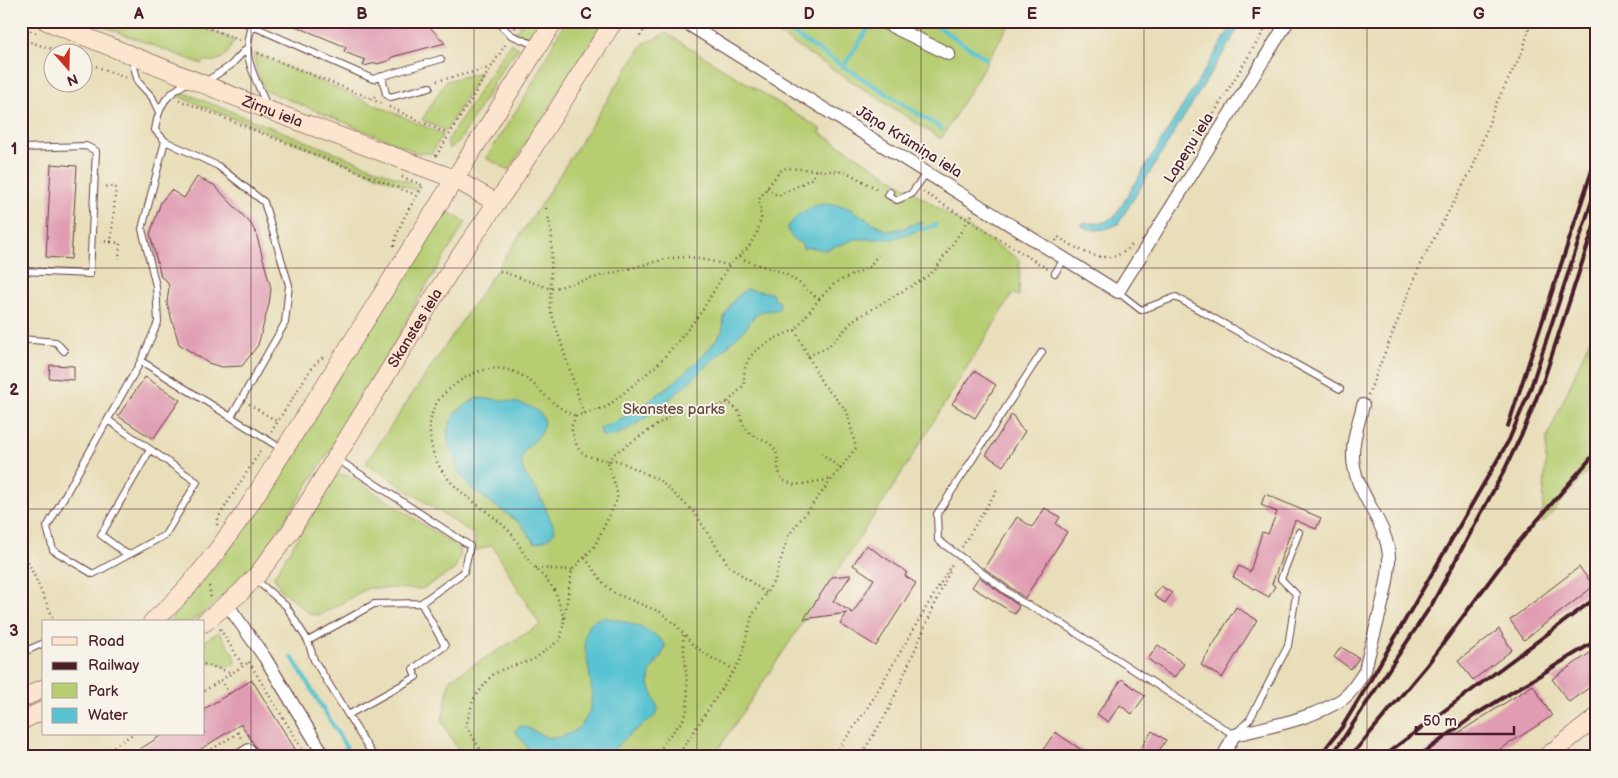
<svg xmlns="http://www.w3.org/2000/svg" width="1618" height="778" font-family="'Balsamiq Sans',sans-serif">
  <style>
    .green { fill: #b6cd72; stroke: #80764e }
    .water { fill: #58c3d2; stroke: #51717e }
    .lines { fill: none; stroke-linecap: round; stroke-linejoin: round }
    .stream { stroke: #58c3d2; stroke-width: 4 }
    .building { fill: #e09cb2 }
    .lane-casing { stroke: #623c40; stroke-width: 8 }
    .street-casing { stroke: #623c40; stroke-width: 14 }
    .secondary-casing { stroke: #623c40; stroke-width: 19 }
    .path { stroke: #623c40; stroke-width: 2.5; stroke-dasharray: 1 4; stroke-linecap: butt }
    .lane { stroke: #fff; stroke-width: 6 }
    .street { stroke: #fff; stroke-width: 12 }
    .secondary { stroke: #fce5cf; stroke-width: 18 }
    .rail { stroke: #4a1f2b; stroke-width: 4 }
    .grid { fill: none; stroke: #4a1f2b; stroke-width: 1; stroke-opacity: 0.55 }
    .labels { text-anchor: middle; dominant-baseline: central; stroke-width: 4; stroke-linejoin: round; paint-order: stroke }
    .street-label { font-size: 15px; fill: #4a1f2b; stroke: #f7f3e8 }
    .park-label { font-size: 15px; fill: #654a3d; stroke: #f7f3e8 }
    .neatline { fill: none; stroke: #4a1f2b; stroke-width: 2 }
    .grid-label { font-size: 16px; text-anchor: middle; font-weight: bold; fill: #4a1f2b }
  </style>
  <rect width="100%" height="100%" fill="#f7f3e8"/>
  <filter id="ink" filterUnits="userSpaceOnUse"><feTurbulence type="fractalNoise" baseFrequency=".02" numOctaves="2"/><feDisplacementMap in="SourceGraphic" scale="10" xChannelSelector="R" yChannelSelector="G"/><feConvolveMatrix kernelMatrix="1 2 1 2 8 2 1 2 1" color-interpolation-filters="sRGB"/></filter>
  <filter id="wash" filterUnits="userSpaceOnUse"><feTurbulence type="fractalNoise" baseFrequency=".0096" numOctaves="4" result="noise"/><feDisplacementMap in="SourceGraphic" scale="20" xChannelSelector="R" yChannelSelector="G"/><feGaussianBlur stdDeviation="1.12" result="paint"/><feColorMatrix in="noise" values="0 0 0 0 0 0 0 0 0 0 0 0 0 0 0 0 0 1.4 0 .05"/><feComposite in="paint" operator="in"/></filter>
  <g filter="url(#wash)">
    <rect width="100%" height="100%" fill="#e8deb9"/>
    <path class="green" d="M89,21h97l48,19c-7,17 -13,23 -31,21l-1,3z
      M523,21h19l-14,17 -13,-5z
      M565,21h39l-95,149 -23,-12 42,-66z
      M758,21h253l-70,118z
      M666,33l156,97 -3,2 201,128 -1,36 -6,-3 -120,194 -180,270h-251l-20,-35 8,-43 90,-54 -48,-80 -17,6v-16l-109,-72 173,-256 104,-163z
      M510,43l9,5 -13,15 -47,79 -10,7 -2,-8z
      M254,53l166,71 23,10 -11,19h-13l-154,-63 -9,-20z
      M481,72l-35,59 -24,-11 24,-39z
      M182,92l232,92 4,5 -1,2 -243,-96z
      M444,210l22,12 -49,79 -46,86 -102,158 -23,29 -34,32 -21,16h-23l66,-78z
      M1597,323v137l-55,64 5,-86z
      M337,475h11l111,73 1,9 -6,13 -32,19 -54,-1 -48,27 -10,-1 -30,-25 -6,-13z
      M219,632l15,23 1,8 -7,4 -24,-6v-20z"/>
    <path class="water" d="M1235,21h8l-125,203c-11,6 -28,9 -38,1l1,-1 24,-2 10,-6z
      M822,204l23,2 42,25 17,-3 17,-7v9l-29,9h-36l-31,11 -18,-3 -4,2 -1,-5 -9,-5 -6,-10c7,-14 20,-21 35,-25z
      M747,289l25,4 2,6 6,3 -1,7c-6,2 -13,1 -19,3 -8,4 -11,14 -18,20 -22,21 -111,112 -140,104l-2,-8c37,-12 99,-62 121,-95 3,-4 2,-10 3,-15 5,-13 12,-22 23,-29z
      M476,398c17,1 79,3 66,32 -5,13 -24,18 -20,35 2,12 12,20 17,30 6,11 10,22 15,32l1,4c-5,7 -11,10 -20,12l-14,-19 -49,-35 -12,-15 -11,-28 -2,-15 8,-18z
      M604,617c23,5 45,9 61,27 0,15 -17,21 -16,37 0,8 7,19 9,28l-3,7 -30,22 -18,19h-80v-10l-12,-16 5,-5c11,1 21,11 32,12 8,0 19,-4 25,-9 33,-27 -2,-79 11,-103 3,-6 11,-7 16,-9z"/>
    <g class="lines">
      <path class="stream" d="M773,21l169,108
        M929,21l58,38
        M843,67l30,-46
        M921,230l15,-5
        M292,657l60,100"/>
    </g>
    <g id="blocks">
      <path class="building" d="M283,21h141l21,22 -53,14 -4,4 -11,3v-1l-14,3 2,-6 -21,-8 2,-5z
        M51,164l26,2 -6,93 -25,-2z
        M197,177l17,8 37,39 5,9 15,55 -2,16 -11,41 -16,21 -20,1 -14,-4 -29,-19 -12,-41 2,-16 -2,-6 -6,-4 -11,-43 11,-32 10,-12 13,8z
        M50,365l24,1v14l-25,-2z
        M974,371l22,14 -21,33 -23,-14z
        M145,377l35,23 -27,39 -35,-23z
        M1012,414l8,13 5,4 -22,35 -17,-11z
        M1265,494l56,24 -5,11 -21,-9 -23,64 3,2 -6,11 -36,-20 6,-11 11,6 12,-40 6,2 9,-22 -16,-7z
        M1045,508l15,9 -4,7 11,8 -42,66 -41,-30 33,-51 15,10z
        M866,545l41,27 -2,4 11,7 -40,63 -36,-22 7,-11 -43,6 28,-42 19,-2 -18,26 20,12 21,-34 -21,-14z
        M1579,567l15,19 -70,54 -14,-20z
        M979,577l40,29 -4,8 -43,-27z
        M1161,586l11,7 -7,10 -11,-7z
        M1236,607l21,13 -35,58 -21,-13z
        M1499,629l13,21 -39,30 -15,-19z
        M1158,645l26,19 -10,14 -26,-19z
        M1341,647l18,11 -8,11 -17,-12z
        M1597,648v34l-28,20 -17,-23z
        M1122,679l23,17 -13,18 -12,-9 -12,17 -11,-8z
        M252,680l48,77h-38l-21,-33 -53,33h-61l37,-23h40v-25z
        M1533,685l19,31 -64,41h-27l-3,-4 -6,4h-34l34,-26 3,4z
        M1152,731l14,9 -11,17 -14,-9z
        M1055,732l37,25h-41l-9,-6z"/>
    </g>
  </g>
  <g filter="url(#ink)">
    <use href="#blocks" fill-opacity="0" stroke="#623c40" stroke-width="1"/>
    <g class="lines">
      <defs>
        <path id="lane" d="M241,21l132,58 68,-20
          M254,21c-15,38 1,52 13,86
          M496,21l15,14 26,11
          M132,59l6,23 14,15 6,13
          M382,76l4,18 4,3 40,-10
          M190,81c-24,13 -31,23 -35,49l10,11 53,25 46,36 25,83 -4,38 -54,94 51,32
          M205,82l25,-16 16,-17
          M165,141l-23,88 14,57 2,36 -17,39 90,56
          M21,148l65,-2 10,5 -6,123 -69,-3
          M890,192l-2,3 9,5 14,-6 16,-22
          M1055,273l10,-15
          M1118,292l23,18 35,-13 164,92
          M21,339l35,3 8,9
          M1042,352l-105,162 1,26 82,61 30,15 184,119 16,-16 38,-73 8,-52 -15,-15 18,-47
          M108,420l89,62 -32,53 -72,39 -40,-24 -6,-23 94,-166
          M128,555l-27,-20 49,-85
          M255,579l31,27 22,35 6,19 60,97
          M308,641l66,-37 47,-1 43,-31 6,-26 -133,-87
          M21,653l23,-10
          M348,715l68,-38 -3,-8 32,-23 -24,-43"/>
        <path id="street" d="M683,21l435,271 170,-271
          M881,21l68,33
          M227,604l38,54 60,99
          M238,757l11,-7
          M1223,757l11,-22c33,-8 78,-16 107,-35 10,-6 17,-19 24,-29 6,-32 25,-83 24,-113 -1,-37 -35,-64 -36,-101 -1,-17 6,-35 10,-52"/>
        <g id="secondary">
          <path id="s1" d="M46,21l222,89 187,69 42,24"/>
          <path d="M152,622c37,-31 65,-71 93,-110l309,-491"/>
          <path id="s2" d="M204,623l36,-30 18,-19 32,-42 163,-266 61,-88 100,-157"/>
          <path d="M21,699l23,-11"/>
          <path d="M21,721l23,-11"/>
          <path d="M1546,757l51,-40"/>
        </g>
      </defs>
      <use href="#lane" class="lane-casing"/>
      <use href="#street" class="street-casing"/>
      <use href="#secondary" class="secondary-casing"/>
      <path class="path" d="M192,21l47,19
        M21,27l15,6
        M515,28l5,-7
        M640,36l10,-15
        M21,39l40,13
        M258,53l112,45 8,-2
        M82,61l45,17
        M437,81l49,-12 3,1
        M371,99l11,5
        M179,100l237,95
        M389,107l59,27
        M1214,113l56,-92
        M436,156l71,-114
        M402,177l20,8
        M767,188l11,8 35,-18 3,-9
        M923,192l125,77
        M546,208l6,26 -2,75 34,105
        M100,241l11,1 5,-55 -13,-1
        M1056,241l2,-4c24,14 50,33 74,8
        M111,242l9,1 -1,16
        M394,246c5,-24 18,-42 30,-62
        M500,271l51,18 119,-31 20,-1 39,8
        M819,299l16,-16 34,-16 9,-12
        M808,356l20,-9 27,-28 70,-41 10,-8 37,-55
        M1368,395l54,-135 51,-93 22,-61 28,-56 8,-29
        M728,402l16,-17c0,-9 0,-21 6,-28 11,-13 30,-21 45,-27
        M249,404l29,18
        M271,432l42,-66 12,-11
        M821,453l20,16
        M608,461l6,-7 59,-40c19,-7 36,-3 55,-12 19,13 9,18 20,29 7,9 24,9 28,21 3,10 1,19 6,28l13,5 38,-6
        M610,461l7,-1 42,20 35,32 35,54 37,27
        M217,525l1,-7 44,-70
        M21,538l3,15 31,69
        M962,547l36,-59
        M585,558l20,27 11,9 44,18 18,15 14,17 21,15 20,10
        M536,568l36,2
        M209,586l2,12
        M564,619c-4,-11 -6,-24 -12,-32 -7,-11 -18,-18 -25,-29 -7,-9 -11,-21 -19,-28 -31,-31 -76,-46 -78,-97 -1,-14 3,-28 13,-38 25,-25 58,-38 88,-13 16,14 23,25 45,34
        M220,629l23,37
        M249,662l58,95
        M204,664l28,9
        M221,680l8,14
        M204,691l45,-29
        M97,757l36,-23
        M199,757l39,-24 5,8
        M485,757l-19,-31 7,-26 18,-24 12,-7 30,-9 28,-21 11,-69 22,-23 23,-47c2,-13 -8,-26 -9,-39 -28,-7 -29,-4 -37,-34l5,-11 31,-9 51,-43 22,-25 22,-28 27,-46 19,-17 10,-17 3,-13 -2,-19 21,-28 6,-3 60,4 33,18
        M659,757c3,-20 19,-26 27,-43 5,-13 -3,-62 -3,-79
        M677,757l63,-96 12,-45 23,-37 13,-43 68,-88 -9,-37 -25,-28 -27,-53 24,-31c-12,-9 -23,-20 -36,-26 -15,-7 -30,-7 -44,-17
        M833,757l35,-50 85,-145
        M860,757l28,-46 63,-143"/>
      <use href="#lane" class="lane"/>
      <use href="#street" class="street"/>
      <use href="#secondary" class="secondary"/>
      <path class="rail" d="M1508,426l89,-271
        M1319,757l23,-30 25,-41 142,-246 21,-50 67,-205
        M1331,757l101,-153 72,-133 21,-44 19,-48 53,-162
        M1350,757l77,-92 90,-121 80,-93
        M1382,757l215,-160
        M1418,757l57,-42 122,-75"/>
    </g>
  </g>
  <path class="grid" d="M251,21v736M474,21v736M697,21v736M921,21v736M1144,21v736M1367,21v736M21,268h1576M21,509h1576"/>
  <g class="labels">
    <g class="street-label">
      <text stroke="none"><textPath href="#s1" startOffset="244">Zirņu iela</textPath></text>
      <text transform="translate(909 142) rotate(32)">Jāņa Krūmiņa iela</text>
      <text transform="translate(1189 148) rotate(-58)">Lapeņu iela</text>
      <text stroke="none"><textPath href="#s2" startOffset="365">Skanstes iela</textPath></text>
    </g>
    <g class="park-label">
      <text x="674" y="409">Skanstes parks</text>
    </g>
  </g>
  <rect width="1618" height="778" fill="none" stroke="#f7f3e8" stroke-width="55"/>
  <rect x="42" y="620" width="162" height="115" fill="#f7f3e8" stroke="#b29e9c"/>
  <rect x="52" y="637" width="25" height="8" fill="#fce5cf" stroke="#b29e9c"/>
  <text x="88" y="646" font-size="15" fill="#4a1f2b">Road</text>
  <rect x="52" y="662" width="25" height="8" fill="#4a1f2b" stroke="#b29e9c"/>
  <text x="88" y="670" font-size="15" fill="#4a1f2b">Railway</text>
  <rect x="52" y="683" width="25" height="15" fill="#b6cd72" stroke="#b29e9c"/>
  <text x="88" y="696" font-size="15" fill="#4a1f2b">Park</text>
  <rect x="52" y="708" width="25" height="15" fill="#58c3d2" stroke="#b29e9c"/>
  <text x="88" y="720" font-size="15" fill="#4a1f2b">Water</text>
  <g transform="translate(68 68) rotate(160)"><circle r="24" fill="#f7f3e8" stroke="#b29e9c"/>
  <path d="M0-4L9 19L0 12L-9 19Z" fill="#c8321e"/>
  <text y="-8" font-size="14" font-weight="bold" text-anchor="middle" fill="#4a1f2b">N</text>
  </g>
  <path d="M1416 726v8h98v-8" fill="none" stroke="#4a1f2b" stroke-width="2.5"/>
  <text x="1423" y="726" font-size="15" fill="#4a1f2b" stroke="#f7f3e8" stroke-width="4" paint-order="stroke">50 m</text>
  <rect x="28" y="28" width="1562" height="722" class="neatline"/>
  <g class="grid-label">
    <text x="139" y="19">A</text>
    <text x="362" y="19">B</text>
    <text x="586" y="19">C</text>
    <text x="809" y="19">D</text>
    <text x="1032" y="19">E</text>
    <text x="1256" y="19">F</text>
    <text x="1479" y="19">G</text>
    <text x="14" y="154">1</text>
    <text x="14" y="395">2</text>
    <text x="14" y="636">3</text>
  </g>
</svg>
